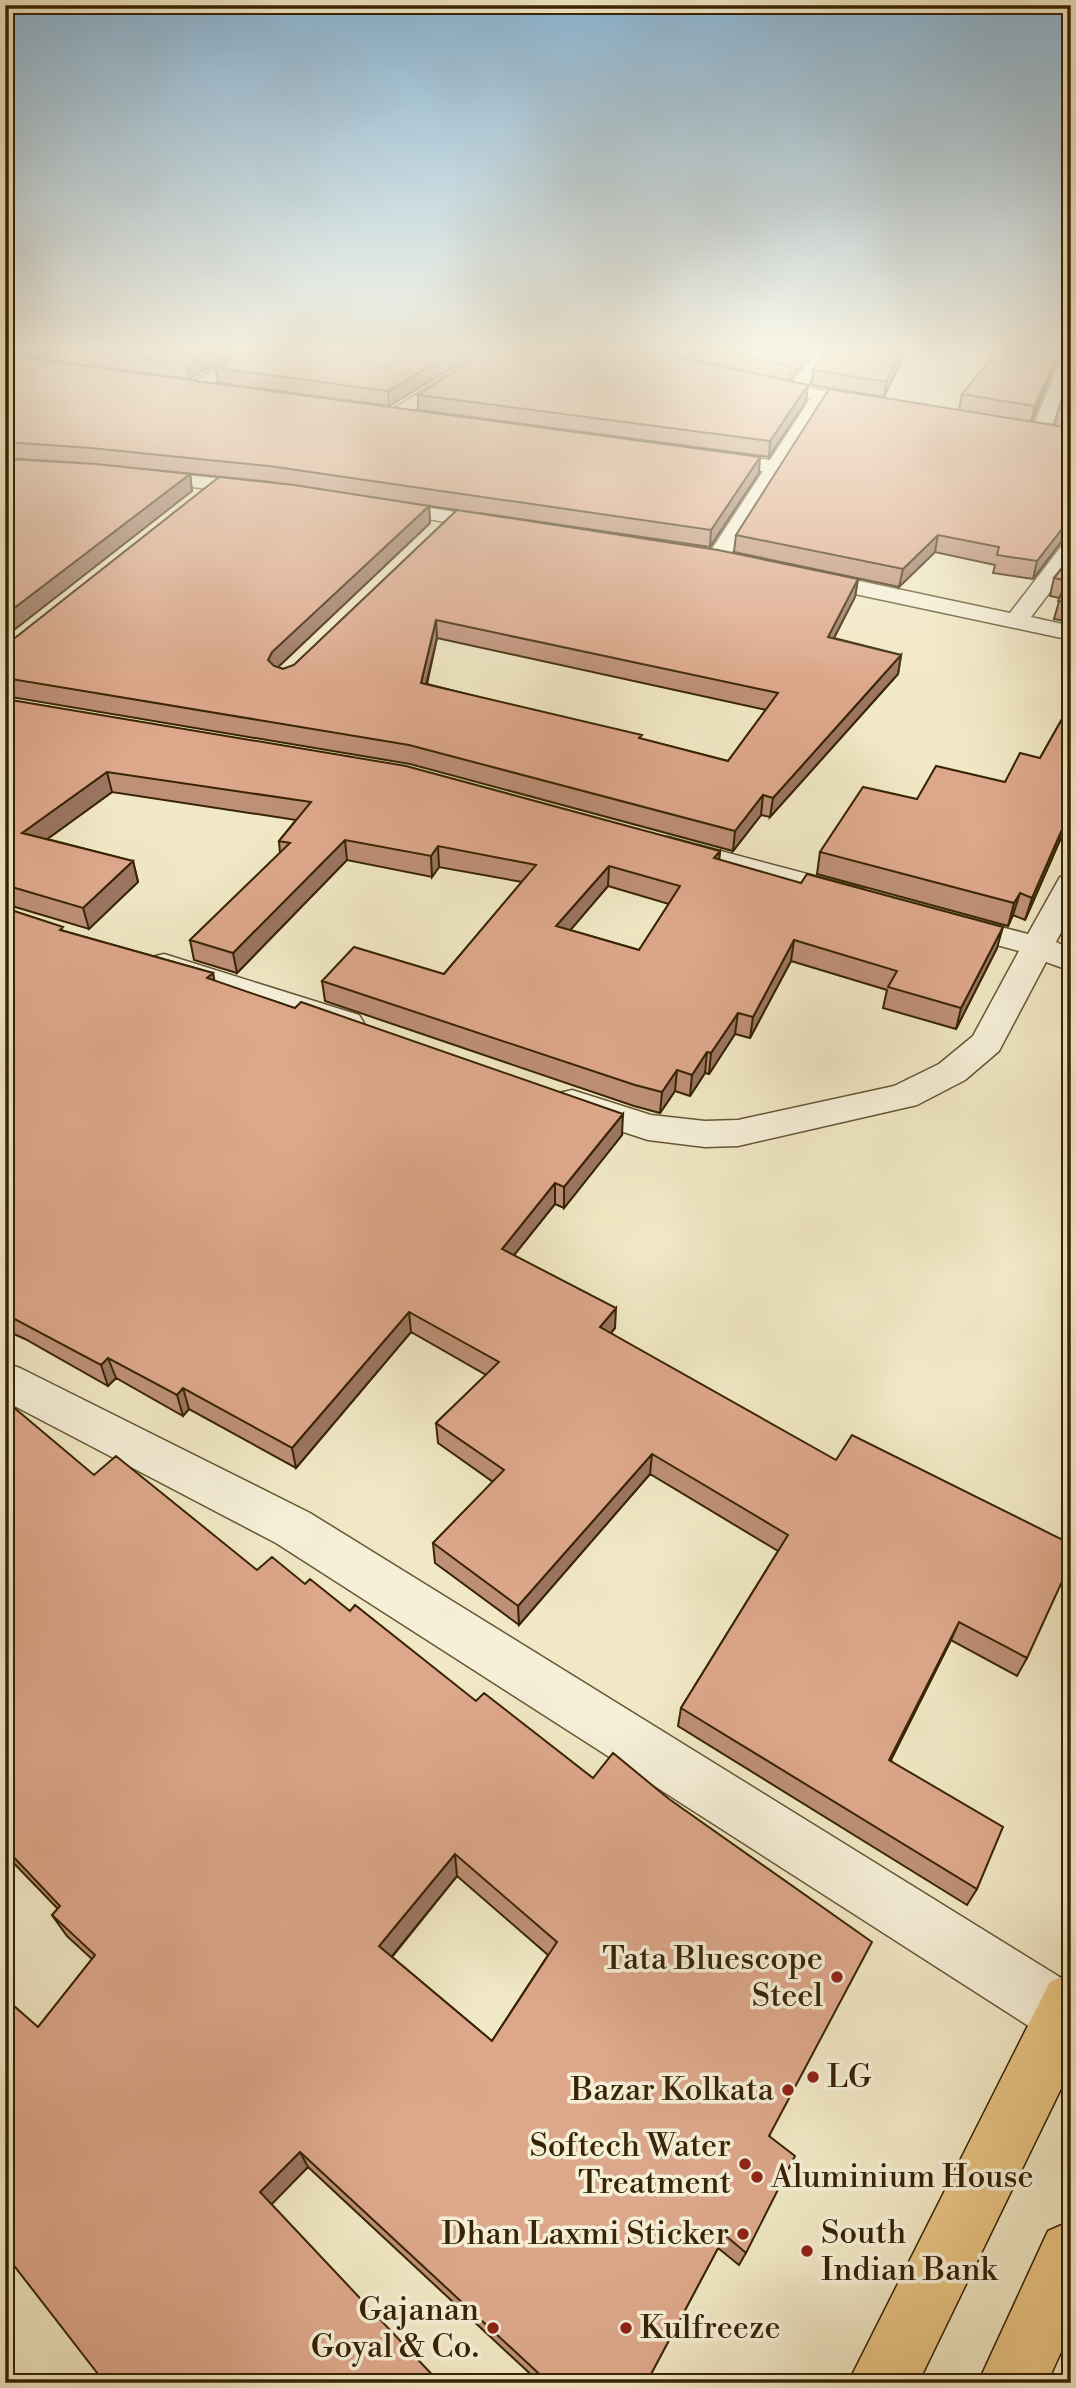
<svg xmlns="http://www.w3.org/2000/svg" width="1076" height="2388" font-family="'Libre Bodoni',serif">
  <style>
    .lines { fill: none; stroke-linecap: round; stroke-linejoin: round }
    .minor-casing { stroke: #665534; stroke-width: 3 }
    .major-casing { stroke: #382404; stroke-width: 3 }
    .minor { fill: #f6f0d9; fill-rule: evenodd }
    .major { fill: #e8c482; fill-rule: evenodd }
    .wall { fill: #be9078; stroke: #382404; stroke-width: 2; fill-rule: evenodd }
    .shaded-wall { fill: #9b7561; stroke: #382404; stroke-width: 2 }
    .building { fill: #dda78b; stroke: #382404; stroke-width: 2; fill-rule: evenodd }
    .poi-dot { fill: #8f2418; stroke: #f6f0d9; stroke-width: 2.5 }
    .labels { text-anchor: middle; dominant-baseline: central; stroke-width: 7; stroke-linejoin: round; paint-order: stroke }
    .near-poi-label { font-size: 32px; fill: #382404; stroke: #f6f0d9; text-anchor: end }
  </style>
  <rect width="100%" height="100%" fill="#f1e8c5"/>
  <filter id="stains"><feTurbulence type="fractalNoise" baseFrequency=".00286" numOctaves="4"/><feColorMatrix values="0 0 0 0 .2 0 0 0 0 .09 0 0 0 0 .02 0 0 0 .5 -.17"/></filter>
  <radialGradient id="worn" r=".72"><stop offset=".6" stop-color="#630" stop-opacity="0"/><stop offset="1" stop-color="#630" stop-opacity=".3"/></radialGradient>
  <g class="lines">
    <defs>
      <path id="minor" d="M240,353h21l-59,37 -6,1 -9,-5z
        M482,353h21l-100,64h-14l-2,-4z
        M816,353h17l-27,34 69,13 9,5 -9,5 -48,-8 -102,161h-16l-3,-5 57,-87 -55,-8 -10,-6 10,-6 62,9 40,-61 -55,-11 -9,-5 9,-5 35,6z
        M1071,353v24l-22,55 -2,4h-14l-2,-4 32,-78z
        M140,470l121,13 7,2 3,4 -3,4 -7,2 -128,-15 -3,-4 3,-4z
        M380,500l120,19 8,1 3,5 -3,5 -8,1 -127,-21 -3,-4 3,-4z
        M1071,542v22l-40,53 40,9v14l-263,-56 -8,-2 -3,-5 3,-5 8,-2 202,43 53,-69z
        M668,837l196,52 4,7 -4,7 -11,2 -195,-53 -5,-6 5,-6z
        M1071,874v39l-15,29 15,7v22l-25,-9 -47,89 -34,29 -48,25 -179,41 -33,1 -57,-7 -89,-29 -5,-9 5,-9 13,-3 79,25 54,6 33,-1 156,-34 45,-22 34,-28 46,-85 -79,-21 -5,-7 5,-7 11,-2 77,20 32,-57z
        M164,954l195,61 5,8 -5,8 -12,3 -195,-63 -4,-7 4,-7z
        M5,1363l15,5 290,145 761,471v58l-6,3 -21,-9 -768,-493 -271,-142z"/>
      <path id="major" d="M1071,1973v95l-153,315h-70l202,-401z
        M1071,2221v109l-24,53h-69l70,-152z"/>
    </defs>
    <use href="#minor" class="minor-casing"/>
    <use href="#major" class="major-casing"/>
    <use href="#minor" class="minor"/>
    <use href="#major" class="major"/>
  </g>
  <path class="wall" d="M5,353h229l-45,26 -184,-25z
    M240,353h236l-87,53 -171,-23 -2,-15z
    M662,353h150l-23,28z
    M826,353h82l-6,6 -18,38 -73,-12 2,-15z
    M1060,353l-28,69 23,3 3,-15 13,-31v161l-10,2 -28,37 -40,-6 2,-8 -60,-13 -36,35 -165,-35 2,-17 223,-125 3,-16z
    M5,355l754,118 -49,74 -231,-34 379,66 -3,18 -21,41 67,17 -3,19 -128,143 -9,-2 -28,36 -323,-87 -405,-68v-54l6,-1 260,-159 -126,-13 45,5 2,17 -111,-28 -76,-5zM429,506l28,4 -163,155 -11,4 -5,-2 152,-144zM437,638l329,72 -38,51 -301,-77z
    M808,385l-2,16 -37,56 -351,-47v-15z
    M1071,557v65l-17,-3 6,-21 -10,-2 4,-18z
    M5,699l715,152 -1,9 278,88 -41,81 -73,-21 4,-18 -96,-29 -41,77 -15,-4 -26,40 -4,-1 -15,23 -15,-5 -15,22 -26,-7 -309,-105 -3,-20 122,-7 78,-92 -83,-15 -7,10 -85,-17 -110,113 -43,-13 -4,-20 90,-87 -1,-12 17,-21 -184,-28 -65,47 86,22 5,21 -49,47 -84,-25zM608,886l61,18 -30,46 -69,-20z
    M1071,703v112l-46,105 -12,-5 -5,11 -191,-52 3,-22 97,-53 88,-17 35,-24z
    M5,908l59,23 149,42 1,8 408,154 -58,73 -9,-4 -41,51 101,73 -4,5 416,325 -10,18 -66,-36 -60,120 86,129 -10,16 -289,-179 3,-18 97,-157 -128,-77 -131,151 -84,-62 -2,-20 60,-61 -55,-39 -2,-20 50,-48 -75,-43 -115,136 -107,-59 -6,7 -67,-38 -8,8 -83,-47 -20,-9z
    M1071,910v29l-9,-3z
    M5,1400l765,736 -24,117 -7,12 -21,-17 -67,126 6,9h-117l-232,-216 -37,37 -233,-177 54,-68 -25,-23 -15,-21 6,-6 -53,-55zM457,1876l91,79 -56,86 -100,-84z"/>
  <path class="shaded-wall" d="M206,353h28l-45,26 -2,-15z
    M451,353h25l-87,53 -1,-15z
    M801,353h11l-23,28 2,-15z
    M900,353h8l-6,6 -18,38 2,-15z
    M1058,353h2l-29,69 4,-16z
    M808,385l-2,16 -37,56 1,-16z
    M760,457l-1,16 -49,74 1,-17z
    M190,474l2,17 -187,146v-22z
    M429,506l1,17 -155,147 -7,-10 4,-8z
    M1071,523l-1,16 -9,3 -28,37 4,-18 28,-36z
    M938,535l-3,17 -36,35 4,-18z
    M858,579l-3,18 -30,58 3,-18z
    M436,620l1,18 -15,64 -1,-19z
    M901,655l-3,19 -128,143 3,-19z
    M107,772l5,20 -84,61 -6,-20z
    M763,795l-2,20 -28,36 2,-20z
    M1071,809v6l-46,105 7,-22z
    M345,840l2,20 -110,113 -4,-20z
    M438,846l1,21 -7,10 -1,-21z
    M720,851l-2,20 -4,-13z
    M133,861l5,21 -49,47 -6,-21z
    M609,866l-1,20 -52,61v-21z
    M1020,893l-7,22 -5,11 6,-23z
    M1003,927l-6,21 -41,81 5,-21z
    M794,940l-3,21 -41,77 3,-21z
    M213,973l4,21 -10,-16z
    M738,1013l-3,21 -26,40 2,-21z
    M707,1052l-2,21 -15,23 2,-21z
    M677,1070l-2,21 -15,22 2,-21z
    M623,1114l-1,21 -58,73v-21z
    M555,1183v21l-53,66v-21z
    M616,1308l-1,20 -16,19 1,-20z
    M409,1312l2,20 -115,136 -4,-20z
    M108,1358l8,20 -8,8 -7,-21z
    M183,1388l6,21 -6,7 -6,-21z
    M652,1454l-2,20 -131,151 -1,-19z
    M959,1622l-8,18 -69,137 7,-17z
    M455,1854l2,22 -73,90 -5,-20z
    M300,2152l8,15 -38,39 -10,-14z"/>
  <path class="building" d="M105,353h101l-19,11z
    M240,353h211l-63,38 -172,-23z
    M484,353h175l149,32 -38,56 -352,-46z
    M732,353h69l-10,13z
    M826,353h74l-14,29 -73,-12z
    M996,353h62l-23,53 -73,-12z
    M5,355l755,102 -49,73 -442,-64 -178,-18 -86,-6z
    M1071,379v33l-13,-2z
    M829,389l242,39v95l-6,2 -28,36 -40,-6 2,-8 -61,-12 -35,34 -167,-34z
    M5,459l91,5 94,10 -185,141z
    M219,477l75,8 135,21 -157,146 -4,8 6,6 9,3 11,-4 163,-155 261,40 140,29 -30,58 73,18 -128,143 -10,-3 -28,36 -326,-86 -404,-67v-36l6,-1zM436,620l342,73 -50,68 -89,-23 3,-3 -221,-52z
    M1071,557v46l-13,-2 9,-20 -13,-3z
    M5,699l401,67 314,85 -6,7 87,25 6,-9 196,53 -42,81 -73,-21 9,-16 -103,-31 -41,77 -15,-4 -27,40 -4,-1 -15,23 -15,-5 -15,22 -27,-7 -313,-104 32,-34 90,27 92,-109 -98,-19 -7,10 -86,-16 -112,113 -43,-13 100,-97 -11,-2 32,-39 -204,-30 -85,61 111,28 -50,47 -78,-23zM609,866l71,20 -41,64 -83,-24z
    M1071,703v106l-39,89 -12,-5 -6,10 -194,-51 43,-65 54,12 19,-33 69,16 15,-29 20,5z
    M5,908l58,19 -3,3 153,43 -6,5 88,30 6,-6 322,112 -59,73 -9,-4 -53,66 114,59 -16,19 236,133 16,-25 219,109v18l-44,96 -68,-36 -70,138 114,67 -26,62 -296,-181 107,-173 -136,-81 -134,152 -85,-63 71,-73 -68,-47 63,-61 -90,-50 -117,136 -109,-60 -6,7 -69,-37 -7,7 -96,-51z
    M5,1400l89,75 22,-19 141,114 15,-13 33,27 5,-5 40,32 5,-6 121,96 8,-8 109,85 20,-25 56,46 203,143 -103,194 26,20 -49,97 -21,-18 -74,139 7,7 -1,2h-108l-249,-231 -40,40 180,191h-315l-3,-5 -4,5h-13l-100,-129v-256l33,29 57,-72 -43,-40 8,-9 -55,-58zM455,1854l102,88 -65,99 -113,-95z"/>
  <linearGradient id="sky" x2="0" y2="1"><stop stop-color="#8bb8d8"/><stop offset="0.51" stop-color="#f9f5e5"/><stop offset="1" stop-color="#f9f5e5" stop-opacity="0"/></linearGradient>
  <rect width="1076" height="688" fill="url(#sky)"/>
  <g class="poi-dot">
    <circle cx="837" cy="1977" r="7"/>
    <circle cx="813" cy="2077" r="7"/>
    <circle cx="788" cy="2090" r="7"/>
    <circle cx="745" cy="2164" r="7"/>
    <circle cx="757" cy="2177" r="7"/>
    <circle cx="743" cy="2234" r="7"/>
    <circle cx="807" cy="2251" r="7"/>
    <circle cx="493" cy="2328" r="7"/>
    <circle cx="626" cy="2328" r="7"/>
  </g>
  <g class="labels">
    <g class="near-poi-label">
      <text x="823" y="1959">Tata Bluescope<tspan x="823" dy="37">Steel</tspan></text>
      <text x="827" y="2077" text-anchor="start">LG</text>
      <text x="774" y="2090">Bazar Kolkata</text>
      <text x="731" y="2146">Softech Water<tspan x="731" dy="37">Treatment</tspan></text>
      <text x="771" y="2177" text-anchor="start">Aluminium House</text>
      <text x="821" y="2233" text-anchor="start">South<tspan x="821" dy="37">Indian Bank</tspan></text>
      <text x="729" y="2234">Dhan Laxmi Sticker</text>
      <text x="479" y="2310">Gajanan<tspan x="479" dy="37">Goyal &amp; Co.</tspan></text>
      <text x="640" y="2328" text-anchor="start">Kulfreeze</text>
    </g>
  </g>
  <rect width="1076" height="2388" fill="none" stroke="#f1e8c5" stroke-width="28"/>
  <rect x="7" y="7" width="1062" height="2374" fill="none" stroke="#382404" stroke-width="3.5"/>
  <rect x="14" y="14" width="1048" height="2360" fill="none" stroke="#382404" stroke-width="2"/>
  <rect width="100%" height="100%" filter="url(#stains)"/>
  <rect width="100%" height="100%" fill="url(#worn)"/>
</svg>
